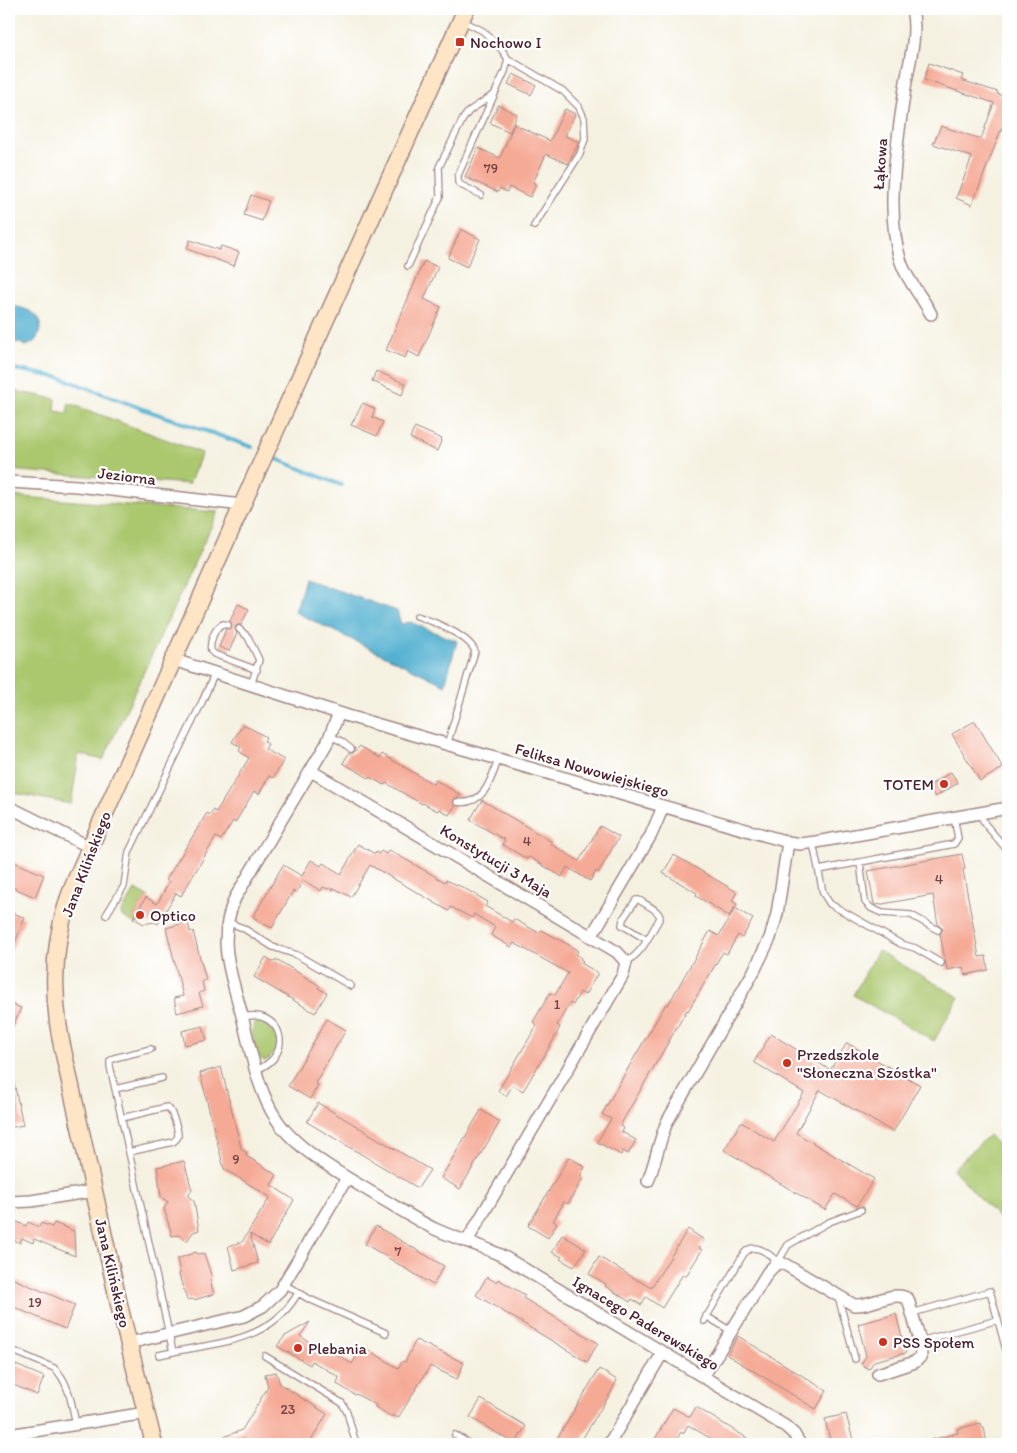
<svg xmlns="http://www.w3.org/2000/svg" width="1017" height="1453" font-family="Itim,sans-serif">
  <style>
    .green { fill: #abc86e; stroke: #7a744c }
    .water { fill: #52b0d0; stroke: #4e687e }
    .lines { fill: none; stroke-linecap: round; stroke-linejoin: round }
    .stream { stroke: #52b0d0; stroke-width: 4 }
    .building { fill: #f5aa96 }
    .lane-casing { stroke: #a08886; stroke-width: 8 }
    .street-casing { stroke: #a08886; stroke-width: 14 }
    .secondary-casing { stroke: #a08886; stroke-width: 19 }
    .lane { stroke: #fff; stroke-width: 5.5 }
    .street { stroke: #fff; stroke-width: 11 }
    .secondary { stroke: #fde5c5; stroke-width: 16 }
    .poi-dot { fill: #c8321e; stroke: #fff; stroke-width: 2 }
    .labels { text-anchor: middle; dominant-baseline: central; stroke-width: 4.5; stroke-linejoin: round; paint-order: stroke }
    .number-label { font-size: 14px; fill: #754246 }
    .poi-label { font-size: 16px; fill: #4a1f2b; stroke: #fff; text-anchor: start }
    .street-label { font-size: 16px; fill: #4a1f2b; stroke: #fff }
  </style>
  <rect width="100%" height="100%" fill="#fff"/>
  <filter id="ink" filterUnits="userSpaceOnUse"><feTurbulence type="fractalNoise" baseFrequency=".02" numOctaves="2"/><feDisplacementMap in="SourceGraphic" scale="10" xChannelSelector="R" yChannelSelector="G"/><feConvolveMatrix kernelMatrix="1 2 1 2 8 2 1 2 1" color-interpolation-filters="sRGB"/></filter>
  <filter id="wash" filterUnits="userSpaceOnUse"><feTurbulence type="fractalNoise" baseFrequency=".0096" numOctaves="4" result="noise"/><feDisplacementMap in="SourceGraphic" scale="20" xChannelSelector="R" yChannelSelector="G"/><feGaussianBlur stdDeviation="1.12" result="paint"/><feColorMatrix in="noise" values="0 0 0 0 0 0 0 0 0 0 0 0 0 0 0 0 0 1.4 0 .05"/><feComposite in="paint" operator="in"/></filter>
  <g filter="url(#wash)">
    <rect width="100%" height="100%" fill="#f5f1e1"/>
    <path class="green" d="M9,390l47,9 -1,12 12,2 2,-10 133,50 -13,31 -180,-14z
      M9,496l209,16 -115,248 -24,-6 -8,50 -62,-12z
      M135,890l14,7h-3l-13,21 8,5 -4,2 -15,-9 -1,-3z
      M878,951l81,46 -25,44 -81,-46z
      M261,1022c18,7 22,29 4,39 -11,-3 -11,-21 -13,-31l3,-7z
      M989,1135l19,20v73l-55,-59z"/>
    <path class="water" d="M9,306c15,1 37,7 30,27 -2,7 -6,11 -14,13l-5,-3 -11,-2z
      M305,579l92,32 4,13 9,-2 47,19 -12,44 -150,-73z"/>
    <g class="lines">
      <path class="stream" d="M9,368l52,10 82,31 109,38
        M274,458l67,27"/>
    </g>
    <g id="blocks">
      <path class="building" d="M929,63l34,12 -2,5 37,12 -1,2 11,3v15l-36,93 -16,-7 16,-41 -39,-13 8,-18 40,13 13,-36 -70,-23z
        M513,74l23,11 -5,10 -23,-11z
        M498,105l19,9 -7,18 -20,-9z
        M565,109l10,5 -10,22 14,6 -11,22 -22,-10 -13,29 3,2 -6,12 -21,-10 -2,5 -7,-4 -2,4 -33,-15 13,-29 22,10 14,-34 36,17z
        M251,195l18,6 -7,20 -18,-6z
        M461,229l19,10 -13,28 -19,-9z
        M190,240l29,10 2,-4 18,6 -5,14 -47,-17z
        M424,261l14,6 -14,32 17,8 -22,50 -11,-6 -3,7 -19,-8z
        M376,371l30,13 -4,11 -30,-14z
        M363,403l12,6 -3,8 11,5 -6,14 -26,-11z
        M415,427l27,12 -5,12 -27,-13z
        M238,604l11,5 -8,16h-4l-2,3 2,6 -8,17 -10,-4 7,-18h4l2,-3 -2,-5z
        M975,721l28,47 -23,13 -28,-47z
        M243,724l23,13 -2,4 4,3 -3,5 19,11 -11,18 -4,-2 -10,18 -5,-3 -19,32 -2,-2 -12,19 -5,-3 -35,59 -5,-3 -18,31 -4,-2 -10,2 -11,-6 13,-21 11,7 12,-22 -3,-2 41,-67 3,2 3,-5 3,2 33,-54 -10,-7 2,-4 -9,-5z
        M360,746l20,12 2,-4 51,30 2,-4 26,15 -8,5 2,6 -6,9 -10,-6 -2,2 -14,-8 -1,1 -36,-21 -2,2 -14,-8 -1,1 -26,-15 6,-10h4z
        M951,772l7,11 -23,14 -6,-11z
        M482,800l70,42 -1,2 28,17 21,-35 19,11 -21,36 -2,-2 -6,10 -23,-14 -5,10 -33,-20 -2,2 -25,-15 3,-4 -35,-20z
        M358,844l17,10 1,-2 3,2 2,-3 5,3 3,-4 56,32 1,-2 16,7 26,15 -3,4 27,16 2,-3 25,14 2,-3 30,16 7,5 -2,3 5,3 -1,2 3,2 -2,2 17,10 -13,22 -5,-3 -7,13 -3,-2 -13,22 3,2 -7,14 -30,50 -10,-6 -7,11 -8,-5 39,-66 -4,-3 17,-29 5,2 13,-22 -54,-30 -3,4 -20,-12 4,-8 -21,-13 -2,4 -21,-11 -2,4 -79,-46 -19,32 -17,-9 -1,2 -4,-2 -1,1 -5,-2 -2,4 -18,-11 -7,13 -3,-2 -21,37 -16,-8 1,-1 -4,-2 30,-52 19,11 9,-16 10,6 2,-3 18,11z
        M962,854l3,15 -2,1 16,87 7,-1 2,14 -23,5 -2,-8 -16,3 -7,-36 3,-5 -5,-4 -5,-30 -56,10 -3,-1 -6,-33z
        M674,855l63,37 -5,9 5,3 -8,12 -33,-20 1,-3 -34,-20z
        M9,860l35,15 -9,22 -26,-11z
        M735,908l18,11 -11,19 -4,-3 -11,19 -4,-2 -35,59 -1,-1 -61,105 -6,11 4,2 -2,4 14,8 -8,14 -5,-3 -2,4 -24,-13 14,-23 -9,-5 29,-51 35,-59 2,1 42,-74 9,5z
        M9,911l16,7 -16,39z
        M188,922l2,10 3,-1 7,27 6,22 -4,1 2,10 -5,2 4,13 -26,7 -3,-15 9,-2 -17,-68z
        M266,957l8,5 2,-3 44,27 -2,2 9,5 -12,20 -61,-36z
        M9,1003l12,5 -12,27z
        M327,1019l19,11 -31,53 3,2 -8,14 -22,-13z
        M203,1026l4,14 -22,5 -3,-14z
        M771,1034l59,36 17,-27 73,42 -27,47 -73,-42 -24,43 78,46 -17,27 -22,-12 -10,16 -101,-60 17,-28 33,20 30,-49 -50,-31z
        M221,1067l20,81 6,5 -2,2 32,20 -6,10 23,15 -26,45 -18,-11 8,29 -24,7 -6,-24 14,-4 28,-45 -46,-28 -24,-96z
        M13,1078l10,47 -14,3v-49z
        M318,1103l112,67 -12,18 -111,-66z
        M481,1110l19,12 -40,67 -19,-11z
        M569,1157l16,10 -5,9 3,2 -15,26 -4,-2 -11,19 4,2 -9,15 -20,-12z
        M184,1161l8,29 -4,6 6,5 5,29 -6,2 -6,9 -9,-6 -6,1 -8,-28 4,-6 -7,-5 -4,-30z
        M9,1218l17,8 2,-4 11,5 2,-4 11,4 2,-4 20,8 1,25 -41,-17 -1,4 -11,-5 -2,5 -11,-5z
        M376,1226l68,40 -11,19 -68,-41z
        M688,1229l16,11 -5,8 3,2 -16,26 -3,-2 -21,34 -16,-11 -5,8 -9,-6 -2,3 -25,-16 1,-2 -17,-10 10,-17 52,31z
        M562,1235l24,14 -12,18 -14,-8 2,-2 -10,-5z
        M196,1252l2,2 6,-1 8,25 -2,2 4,14 -20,6 -2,-1 -5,1 -8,-25 1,-2 -3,-14z
        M9,1277l66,28 -10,24 -56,-24z
        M487,1277l9,5 2,-3 27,16 -2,3 75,45 -11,19 -111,-67z
        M896,1314l10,39 -32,8 -5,8 -8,-5 5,-8 -8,-32z
        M310,1322l-10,14 26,17 3,-4 23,15 10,-18 36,22 5,-7 2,1 11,-22 48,23 -7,16 -27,-13 -32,52 -5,-3 -1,2 -17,-10 1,-2 -20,-11 -1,1 -18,-11 2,-7 -27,-16 -2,4 -33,-19 8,-10z
        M738,1336l89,55 -11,18 -89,-54z
        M9,1362l35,15 -7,18 -28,-12z
        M599,1369l18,11 -7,14 -31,50h-25z
        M276,1372l4,12 47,30 -18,30h-57l-8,-5 -22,1 -1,-2 21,-8 26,-43 -3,-13z
        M481,1399l45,27 -11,18 -45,-27z
        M696,1407l46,28 16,9h-38l-32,-19 -5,9 -2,-2 -7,12h-22l21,-36 17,9z
        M846,1414l8,30h-23l-6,-25z
        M981,1423l1,4h2l3,17h-57v-4l28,-7 -1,-4z"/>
    </g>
  </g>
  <g filter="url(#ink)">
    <use href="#blocks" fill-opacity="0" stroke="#a08886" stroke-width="1"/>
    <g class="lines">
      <defs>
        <path id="lane" d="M463,21l20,10 19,19 6,9 55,32 16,16 5,11 1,21 -5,15 -46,72
          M481,195l-20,-10 -3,-3v-7l47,-104 3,-12
          M408,266l32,-69 -1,-30 24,-48 6,-8 24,-16
          M417,616c15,5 51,19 58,35l-28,94
          M228,625l-5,-1c-8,3 -14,18 -12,27l3,3 43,16
          M239,629l9,8 11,23 -8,25
          M330,736l11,5 10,8
          M457,802c27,4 34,-22 41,-42
          M979,812l6,12 23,27
          M813,843l10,50 7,11 71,40 14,4 26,15
          M860,862l5,40 6,6 11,5 29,2 27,15
          M819,870l135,-26 4,-6 -4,-21
          M106,915l18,-29 5,-34 73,-150 13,-29
          M227,922l16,6 30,19 24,8 54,31
          M626,962c17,-9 24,-28 34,-44 0,-8 -14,-13 -21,-18h-3l-13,19 -1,6 25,15
          M243,1017c39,-9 53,38 13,53
          M151,1049l-37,9 -4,3v5l63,286c48,-10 98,-11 125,-59
          M115,1089l47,-11
          M122,1118l45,-11c5,3 11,22 11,28 0,4 -2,4 -5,7l-44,10
          M284,1284l23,14 79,35
          M838,1296l17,63
          M912,1313l78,-22 18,66
          M706,1316l25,15
          M704,1321l39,-66c10,-15 25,-2 35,7l10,-17 41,-23 32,-12
          M920,1341l78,-21
          M9,1349l45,19c15,13 18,38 22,56
          M159,1355l14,-3
          M265,1356l77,47 5,9 9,32
          M455,1435l15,9"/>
        <path id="street" d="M912,9c6,26 -3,53 -7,79 -7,51 -21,124 -4,174 6,19 21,34 30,52
          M9,482l68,4 165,19
          M174,660l174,56 440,126 12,2 16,-2 192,-34
          M339,713l-12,30 -92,155c-18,43 -5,72 6,114 9,34 16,79 36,108 20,31 71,58 102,77 19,11 37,23 56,32 23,11 48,16 71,29l279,168 9,8 6,10
          M311,771l306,181 9,10 -3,13 -156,266
          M9,807l81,40
          M591,937l60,-102 12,-28
          M648,1181c8,-20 11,-40 19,-59l87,-151 16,-33 7,-24 11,-72
          M9,1202l22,-1 63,-10
          M129,1343l115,-27 19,-10 17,-16 67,-112
          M703,1377l65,-105 10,-10 8,3 68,40c17,2 40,-16 54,-6l12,42 1,15 -6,6 -37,12
          M9,1435l137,-22
          M609,1444l54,-92"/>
        <path id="secondary" d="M154,1444l-34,-135 -59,-268c-9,-47 -8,-96 7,-141 6,-18 15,-36 22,-53l162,-364 214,-474"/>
      </defs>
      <use href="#lane" class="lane-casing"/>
      <use href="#street" class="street-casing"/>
      <use href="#secondary" class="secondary-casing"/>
      <use href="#lane" class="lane"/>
      <use href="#street" class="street"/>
      <use href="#secondary" class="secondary"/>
    </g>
  </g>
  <g class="poi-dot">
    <rect x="455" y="37" width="10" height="10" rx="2.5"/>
    <circle cx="944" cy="784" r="5"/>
    <circle cx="140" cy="915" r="5"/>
    <circle cx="787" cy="1063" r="5"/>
    <circle cx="883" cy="1342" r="5"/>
    <circle cx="298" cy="1348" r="5"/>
  </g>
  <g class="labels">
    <g class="number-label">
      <text x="491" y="168">79</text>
      <text x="527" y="841">4</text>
      <text x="939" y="879">4</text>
      <text x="557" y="1004">1</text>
      <text x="236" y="1159">9</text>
      <text x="398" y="1251">7</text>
      <text x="35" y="1302">19</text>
      <text x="288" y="1409">23</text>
    </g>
    <g class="poi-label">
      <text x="470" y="42">Nochowo I</text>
      <text x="934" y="784" text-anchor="end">TOTEM</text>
      <text x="150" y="915">Optico</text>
      <text x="797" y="1054">Przedszkole<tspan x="797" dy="18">"Słoneczna Szóstka"</tspan></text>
      <text x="893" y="1342">PSS Społem</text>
      <text x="308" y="1348">Plebania</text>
    </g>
    <g class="street-label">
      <text transform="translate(880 164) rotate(-86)">Łąkowa</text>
      <text transform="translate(127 476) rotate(7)">Jeziorna</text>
      <text transform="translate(592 770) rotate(16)">Feliksa Nowowiejskiego</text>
      <text transform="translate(496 861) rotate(31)">Konstytucji 3 Maja</text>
      <text transform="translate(86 864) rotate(-69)">Jana Kilińskiego</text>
      <text transform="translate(113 1273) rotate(77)">Jana Kilińskiego</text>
      <text transform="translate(646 1323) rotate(31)">Ignacego Paderewskiego</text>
    </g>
  </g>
  <rect width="1017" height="1453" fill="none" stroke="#fff" stroke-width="30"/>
</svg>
